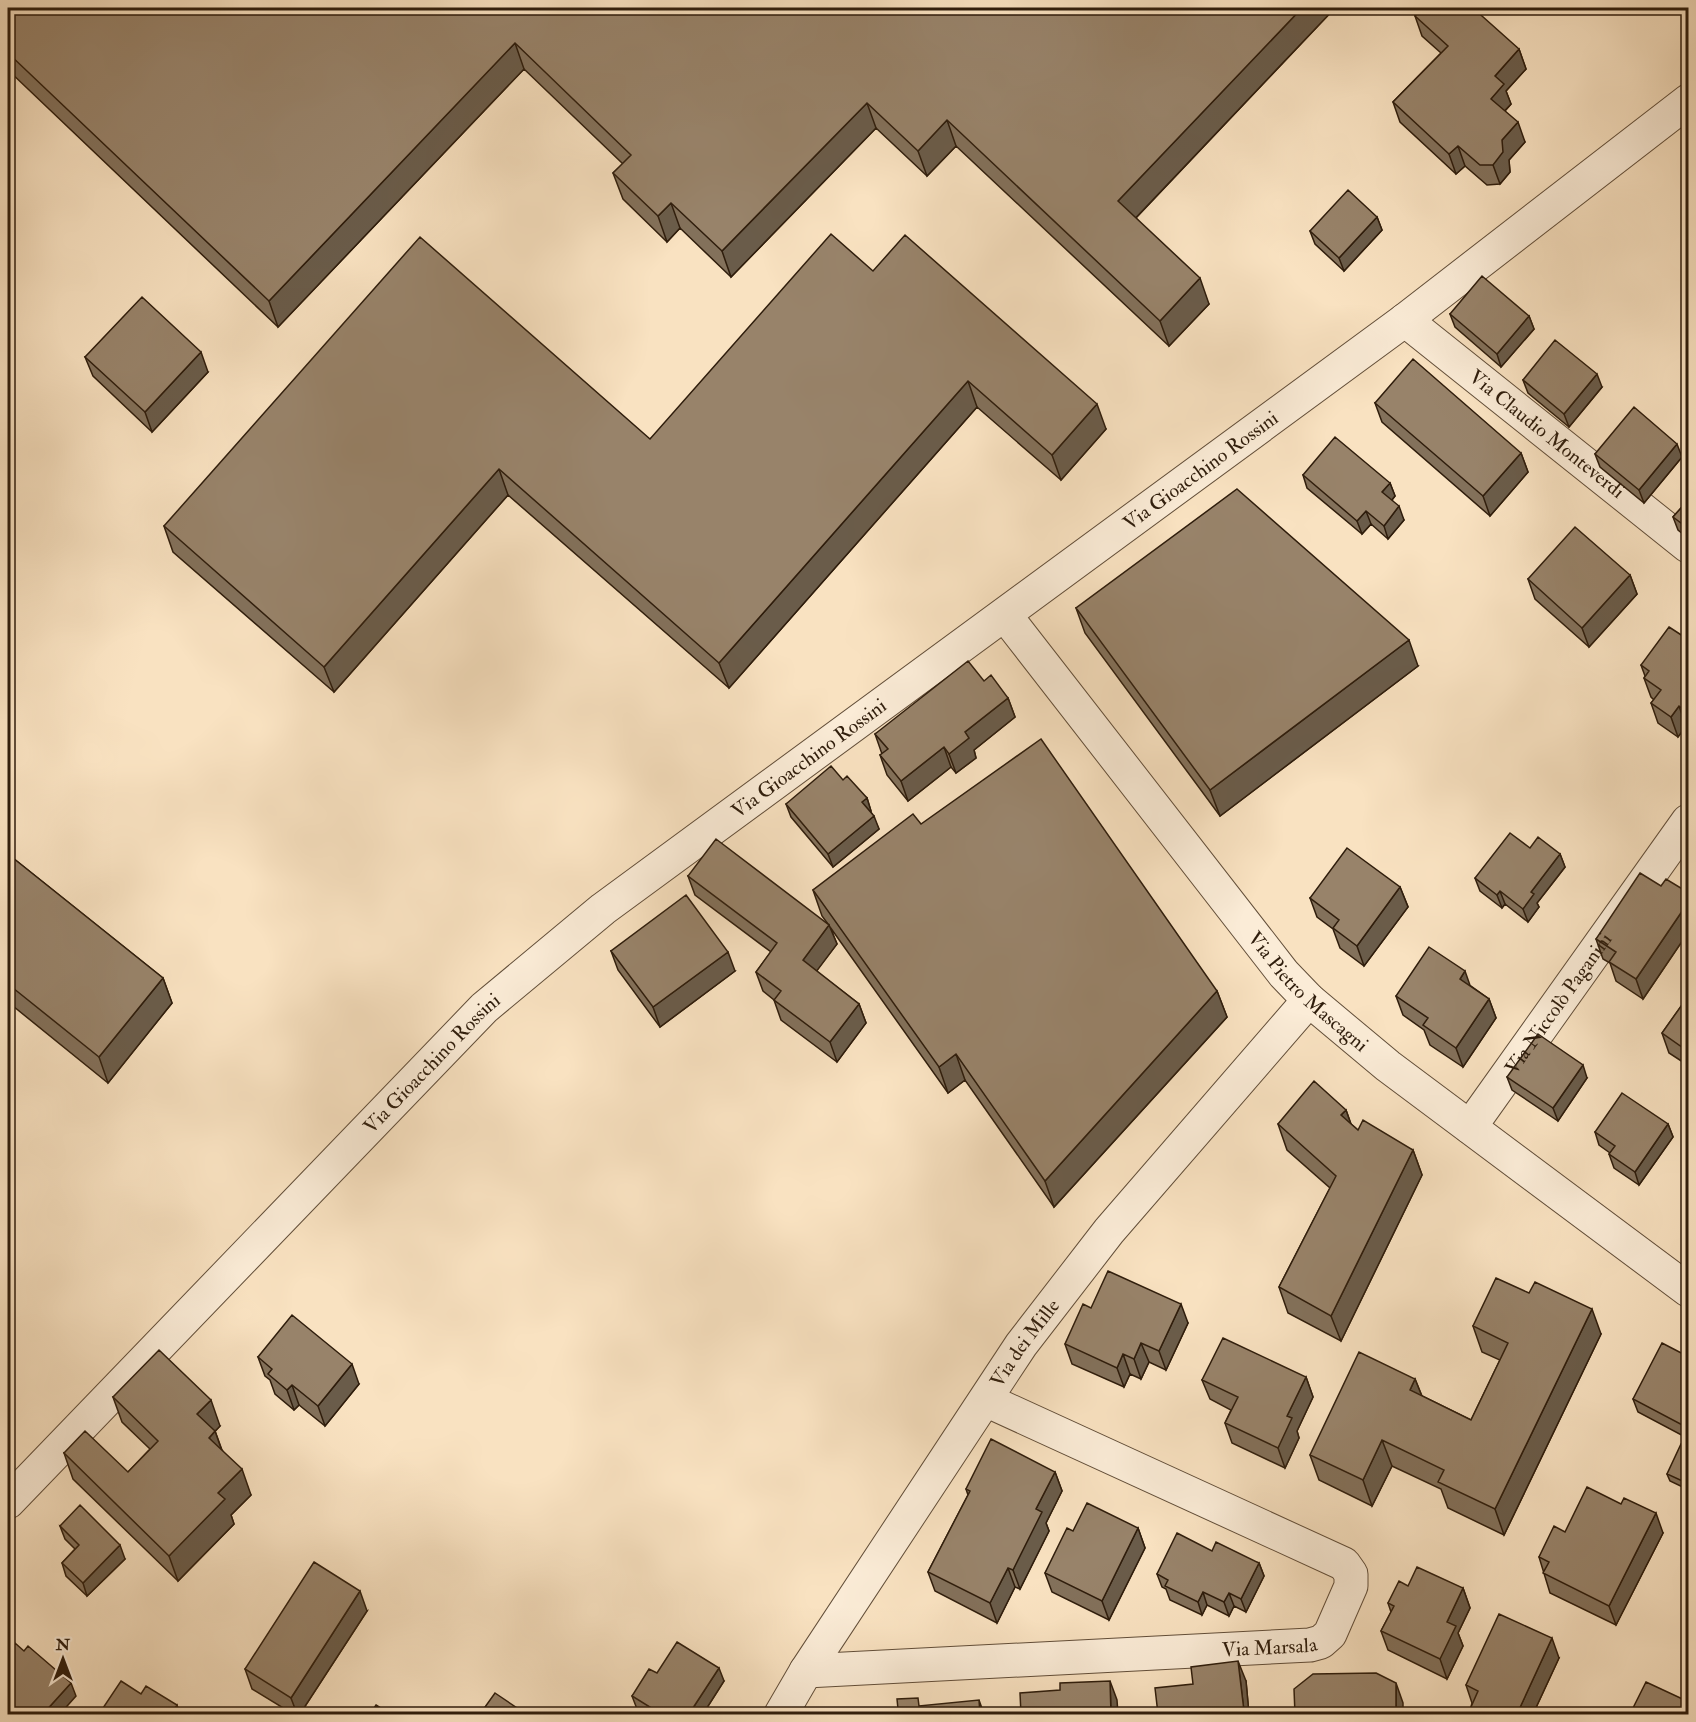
<svg xmlns="http://www.w3.org/2000/svg" width="1696" height="1722" font-family="'IM FELL Double Pica',serif">
  <style>
    .lines { fill: none; stroke-linecap: round; stroke-linejoin: round }
    .street-casing { stroke: #624e39; stroke-width: 35 }
    .street { stroke: #fbecd7; stroke-width: 33 }
    .wall { fill: #83715b; stroke: #2f1d0c; stroke-width: 1.5 }
    .shaded-wall { fill: #6a5c4a; stroke: #2f1d0c; stroke-width: 1.5 }
    .building { fill: #98836a; stroke: #2f1d0c; stroke-width: 1.5 }
    .labels { text-anchor: middle; dominant-baseline: central; stroke-width: 4.5; stroke-linejoin: round; paint-order: stroke }
    .street-label { font-size: 20px; fill: #2f1d0c; stroke: #fbecd7 }
  </style>
  <rect width="100%" height="100%" fill="#f9e2c1"/>
  <filter id="stains"><feTurbulence type="fractalNoise" baseFrequency=".00333" numOctaves="4"/><feColorMatrix values="0 0 0 0 .2 0 0 0 0 .09 0 0 0 0 .02 0 0 0 .5 -.17"/></filter>
  <radialGradient id="worn" r=".72"><stop offset=".6" stop-color="#630" stop-opacity="0"/><stop offset="1" stop-color="#630" stop-opacity=".3"/></radialGradient>
  <g class="lines">
    <defs>
      <g id="street">
        <path id="s1" d="M1405,320l283,226"/>
        <path id="s2" d="M1005,615l279,359 25,26 79,66 300,224"/>
        <path id="s3" d="M1470,1127l218,-306"/>
        <path id="s4" d="M8,1502l476,-494 119,-99 802,-589 283,-219"/>
        <path id="s5" d="M806,1671l504,-26 11,-3 9,-8 21,-48v-12l-7,-10 -358,-164"/>
        <path id="s6" d="M781,1714l25,-43 215,-326 88,-114 200,-231"/>
      </g>
    </defs>
    <use href="#street" class="street-casing"/>
    <use href="#street" class="street"/>
  </g>
  <path class="wall" d="M8,8h1327l-199,210 73,86 -40,42 -213,-200 -29,30 -51,-48 -145,149 -51,-49 -13,14 -44,-43 -10,-26 10,-9 -99,-95 -246,258 -270,-257z
    M1415,16l104,33 7,20 -20,22 5,13 -6,7 20,31 -16,18 1,12 -10,12 -13,1 -22,-19 -9,8 -56,-52 -7,-20 48,-49 -19,-17z
    M1377,217l5,13 -38,41 -29,-27 -5,-13z
    M873,271l233,158 -45,51 -84,-73 -248,281 -221,-193 -174,197 -161,-140 -9,-26 486,-87z
    M1450,314l79,2 5,13 -33,38 -46,-40z
    M85,357l123,15 -56,60 -59,-56z
    M1523,380l79,7 -33,40 -41,-34z
    M1375,403l146,50 7,19 -38,44 -108,-94z
    M1595,454l87,3 -38,46 -44,-36z
    M1303,475l87,8 5,13 -3,4 12,20 -16,19 -17,-15 -9,10 -55,-46z
    M1689,499v40l-11,-9 -5,-13z
    M1630,575l7,19 -48,53 -54,-48 -7,-20z
    M1076,608l342,58 -198,150 -135,-183z
    M1689,640v88l-3,-2 -8,11 -20,-14 -7,-20 3,-3 -3,-3 -7,-19 1,-2 -4,-11z
    M984,681l24,17 7,19 -41,33 2,8 -20,15 -5,-6 -43,34 -21,-26 -7,-20 2,-1 -7,-20z
    M843,780l24,18 4,13v1l8,17 -46,38 -42,-50 -5,-13z
    M921,824l296,167 10,26 -173,190 -89,-127 -17,13 -118,-166 7,17 -21,27 43,33 7,19 -29,39 -56,-42 -7,-20 -11,-9 -7,-19 15,-20 -76,-57 -7,-19 140,48 -6,-8 -9,-26z
    M1530,848l30,6 5,13 -28,36 2,4 -11,15 -23,-18 -3,4 -22,-17 -5,-13z
    M8,854l155,124 9,25 -64,80 -100,-81z
    M1661,886l28,7v38l-46,68 -27,-18 -6,-18 -7,-4 -7,-20z
    M1400,887l8,20 -44,59 -24,-18 -7,-19 -16,-12 -7,-19z
    M611,951l124,20 -75,56 -42,-57z
    M1471,986l18,13 7,19 -33,49 -33,-22 -6,-15 -21,-15 -7,-19z
    M1689,995v71l-20,-13 -7,-20z
    M1507,1077l80,1 -29,43 -46,-31z
    M1346,1110l5,14 7,6 55,20 9,25 -81,166 -53,-28 -9,-26 51,-99 -43,-38 -9,-26z
    M1668,1124l5,13 -34,48 -25,-17 -5,-14 1,-1 -11,-8 -4,-13z
    M1091,1308l97,15 -22,47 -17,-8 -8,17 -11,-5 -6,13 -52,-23 -7,-20z
    M1473,1326l128,8 -97,201 -56,-27 -7,-19 -49,-23 -20,40 -53,-26 -9,-25 105,-76 7,17 49,24 29,-60 -18,-8z
    M258,1357l101,27 -34,42 -26,-21 -5,5 -19,-16 -5,-14 -5,-4z
    M1689,1357v82l-51,-27 -5,-13z
    M1306,1377l7,20 -16,34 2,7 -14,30 -53,-25 -7,-20 6,-13 -21,-11 -8,-19z
    M113,1397l107,29 -5,5 7,19 29,45 -20,20 3,9 -56,57 -105,-102 -9,-26 64,19 22,-23 -28,-27z
    M1689,1447v43l-19,-9 -3,-7z
    M1055,1472l7,19 -16,32 3,8 -29,58 -5,-2 -18,36 -62,-32 -7,-19 40,-77 -2,-6z
    M60,1526l65,33 -38,37 -21,-20 -4,-13 13,-14 -10,-10z
    M1138,1528l7,20 -36,72 -57,-28 -7,-19 28,-42z
    M1565,1532l98,1 -47,92 -66,-32 -11,-36z
    M1212,1551l47,12 5,13 -18,36 -12,-6 -5,10 -22,-11 -5,10 -32,-15 -4,-11 -4,-2 -5,-13z
    M1408,1586l55,2 7,20 -12,25 5,13 -16,33 -59,-29 -7,-19 10,-19 -3,-9z
    M367,1611l-67,103h-7l-41,-25 -7,-20z
    M1559,1658l-26,56h-59l-3,-7 1,-4 -6,-18z
    M657,1673l67,8 -21,33h-58l-8,-5 -5,-13z
    M1246,1681l3,33h-91z"/>
  <path class="shaded-wall" d="M1302,8h33l-208,219 -9,-26z
    M515,43l9,26 -246,258 -9,-26z
    M1519,49l7,20 -20,22 5,13 -13,14 -7,-19 4,-23z
    M867,103l9,25 -145,149 -9,-26z
    M947,120l9,26 -29,30 -9,-25z
    M1518,122l7,20 -16,18 1,12 -10,12 -7,-19 9,-25z
    M1458,146l7,20 -9,8 -7,-20z
    M671,203l9,25 -13,14 -9,-26z
    M1377,217l5,13 -38,41 -5,-13z
    M1200,278l9,26 -40,42 -9,-25z
    M1529,316l5,13 -33,38 -4,-13z
    M201,352l7,20 -56,60 -7,-20z
    M1597,374l5,13 -33,40 -5,-13z
    M968,381l9,26 -248,281 -10,-25z
    M1097,404l9,25 -45,51 -9,-25z
    M1677,444l5,13 -38,46 -5,-13z
    M1521,453l7,19 -38,44 -7,-20z
    M499,469l9,26 -174,197 -10,-25z
    M1390,483l5,13 -8,10 -5,-14z
    M1399,506l5,14 -16,19 -4,-13z
    M1366,511l5,13 -9,10 -5,-13z
    M1630,575l7,19 -48,53 -7,-19z
    M1409,640l9,26 -198,150 -10,-26z
    M1008,698l7,19 -41,33 2,8 -20,15 -7,-19 16,-22z
    M1679,706l7,20 -8,11 -7,-20z
    M944,747l7,20 -43,34 -7,-20z
    M867,798l4,13 -4,4 -5,-13z
    M874,816l5,13 -46,38 -5,-13z
    M1560,854l5,13 -28,36 2,4 -11,15 -5,-13 8,-17z
    M1400,887l8,20 -44,59 -7,-20z
    M1500,891l5,13 -3,4 -5,-13z
    M1689,901v30l-46,68 -7,-20z
    M829,925l8,19 -27,36 -7,-20z
    M728,952l7,19 -75,56 -7,-20z
    M1465,971l7,20 -12,-12z
    M163,978l9,25 -64,80 -9,-26z
    M1217,991l10,26 -173,190 -9,-26z
    M1489,999l7,19 -33,49 -7,-19z
    M859,1004l7,19 -29,39 -7,-20z
    M956,1054l9,26 -17,13 -9,-26z
    M1583,1065l4,13 -29,43 -5,-13z
    M1346,1110l9,26 -14,-21z
    M1668,1124l5,13 -34,48 -4,-13z
    M1413,1150l9,25 -81,166 -10,-25z
    M1181,1304l7,19 -22,47 -7,-19z
    M1592,1309l9,25 -97,201 -9,-26z
    M1141,1343l8,19 -8,17 -7,-20z
    M1123,1354l7,20 -6,13 -7,-19z
    M352,1364l7,20 -34,42 -7,-20z
    M1306,1377l7,20 -16,34 2,7 -14,30 -7,-20 9,-32z
    M1415,1379l10,25 -15,-14z
    M292,1385l7,20 -5,5 -7,-20z
    M211,1400l9,26 -13,14 -10,-26z
    M215,1431l9,26 -15,-19z
    M1382,1440l10,26 -20,40 -9,-26z
    M242,1469l9,26 -20,20 3,9 -56,57 -9,-25 49,-63z
    M1055,1472l7,19 -16,32 3,8 -29,58 -7,-19 23,-61z
    M1656,1513l7,20 -47,92 -7,-19z
    M1138,1528l7,20 -36,72 -7,-19z
    M120,1545l5,14 -38,37 -4,-13z
    M1259,1563l5,13 -18,36 -5,-13z
    M1008,1568l7,19 -18,36 -7,-20z
    M1463,1588l7,20 -12,25 5,13 -16,33 -7,-20 7,-37z
    M360,1591l7,20 -67,103h-3l-6,-16z
    M1203,1592l4,13 -5,10 -4,-13z
    M1229,1593l5,13 -5,10 -5,-14z
    M1552,1638l7,20 -26,56h-16z
    M1238,1661l8,20 3,33h-4l-1,-3z
    M719,1668l5,13 -21,33h-14z
    M1110,1681l7,19 1,14h-7z
    M71,1683l5,13 -16,18h-17z
    M1396,1683l7,20v11h-7z
    M979,1700l5,14h-4z
    M177,1705l3,9h-9z"/>
  <path class="building" d="M8,8h1294l-184,193 82,77 -40,43 -213,-201 -29,31 -51,-48 -145,148 -51,-48 -13,13 -45,-43 18,-18 -116,-112 -246,258 -261,-248z
    M1423,8h50l46,41 -24,27 9,8 -13,15 27,23 -16,18 1,12 -10,13h-13l-22,-19 -9,8 -56,-52 55,-56 -33,-30z
    M1348,190l29,27 -38,41 -29,-27z
    M831,234l42,37 32,-36 192,169 -45,51 -84,-74 -249,282 -220,-194 -175,198 -160,-141 256,-289 230,202z
    M1482,276l47,40 -32,38 -47,-40z
    M142,297l59,55 -56,60 -60,-55z
    M1555,340l42,34 -33,40 -41,-34z
    M1413,359l108,94 -38,43 -108,-93z
    M1634,407l43,37 -38,46 -44,-36z
    M1335,437l55,46 -8,9 17,14 -15,20 -18,-15 -9,10 -54,-46z
    M1237,489l172,151 -199,150 -134,-182z
    M1689,499v30l-16,-12z
    M1575,527l55,48 -48,53 -54,-49z
    M1669,627l20,13v74l-10,-8 -8,11 -20,-14 10,-13 -17,-12 5,-7 -8,-6z
    M968,661l16,20 7,-6 17,23 -43,34 4,6 -20,16 -5,-7 -43,34 -21,-26 8,-6 -13,-15z
    M1041,739l176,252 -172,190 -89,-127 -17,13 -126,-177 100,-76 8,10z
    M831,766l12,14 4,-4 20,22 -5,4 12,14 -46,38 -42,-50z
    M1510,833l20,15 8,-11 22,17 -29,38 3,2 -11,15 -23,-18 -3,4 -22,-17z
    M716,839l113,86 -26,35 56,44 -29,38 -56,-42 7,-9 -25,-19 21,-29 -89,-67z
    M1347,848l53,39 -43,59 -24,-18 6,-8 -29,-22z
    M8,854l155,124 -64,79 -91,-73z
    M1640,873l21,13 5,-7 23,14v8l-53,78 -27,-17 7,-10 -20,-13z
    M686,895l42,57 -75,55 -42,-56z
    M1429,947l36,24 -5,8 29,20 -33,49 -33,-23 5,-7 -32,-22z
    M1689,995v57l-27,-19z
    M1538,1034l45,31 -30,43 -46,-31z
    M1314,1081l32,29 -5,5 17,15 5,-10 50,30 -82,166 -52,-29 57,-111 -58,-52z
    M1622,1093l46,31 -33,48 -26,-18 6,-8 -20,-14z
    M1108,1271l73,33 -22,47 -18,-8 -7,16 -11,-5 -6,14 -52,-24 18,-40 8,4z
    M1496,1278l33,15 6,-11 57,27 -97,200 -57,-27 6,-12 -62,-30 -19,40 -53,-25 49,-103 56,27 -5,11 61,30 37,-77 -35,-17z
    M292,1315l60,49 -34,42 -26,-21 -5,5 -19,-16 4,-5 -14,-12z
    M1223,1338l83,39 -19,39 5,2 -14,30 -53,-25 13,-26 -36,-17z
    M1662,1343l27,14 -1,71 -55,-29z
    M159,1350l52,50 -14,14 18,17 -6,7 33,31 -24,24 7,6 -56,57 -105,-103 21,-22 43,41 30,-31 -45,-44z
    M991,1439l64,33 -19,37 6,3 -29,58 -5,-2 -18,35 -62,-31 42,-81 -4,-2z
    M1681,1444l8,3v37l-22,-10z
    M1587,1487l34,17 3,-6 32,15 -47,93 -66,-33 6,-11 -10,-5 15,-31 11,6z
    M1087,1503l51,25 -36,73 -57,-28 22,-45 6,3z
    M80,1505l40,40 -37,38 -21,-20 17,-18 -19,-19z
    M1177,1533l35,18 4,-9 43,21 -18,36 -12,-6 -5,9 -21,-10 -5,10 -33,-16 3,-6 -11,-6z
    M314,1562l46,29 -69,107 -46,-29z
    M1417,1567l46,21 -16,34 9,4 -16,33 -59,-28 13,-25 -6,-3 11,-22 9,5z
    M1499,1614l53,24 -35,76h-29l-17,-7 7,-16 -12,-6z
    M677,1642l42,26 -30,46h-28l-29,-18 17,-27 8,4z
    M15,1643l9,8 4,-5 43,37 -28,31h-31l-4,-4v-58z
    M1238,1661l6,50 -7,1v2h-79l-3,-26 38,-4 -2,-17z
    M1376,1673l20,10v31h-101l-1,-25 19,-15z
    M121,1681l20,13 5,-8 31,19 -6,9h-72z
    M1110,1681l1,33h-90l-1,-21 40,-3v-7z
    M1646,1682l43,20v12h-59z
    M495,1693l31,21h-46z
    M918,1698l1,8 60,-6 1,14h-96v-3l14,-2 -1,-10z
    M376,1705l14,9h-20z"/>
  <g class="labels">
    <g class="street-label">
      <text stroke="none"><textPath href="#s1" startOffset="182">Via Claudio Monteverdi</textPath></text>
      <text stroke="none"><textPath href="#s4" startOffset="1582">Via Gioacchino Rossini</textPath></text>
      <text stroke="none"><textPath href="#s4" startOffset="1096">Via Gioacchino Rossini</textPath></text>
      <text stroke="none"><textPath href="#s2" startOffset="484">Via Pietro Mascagni</textPath></text>
      <text stroke="none"><textPath href="#s3" startOffset="152">Via Niccolò Paganini</textPath></text>
      <text stroke="none"><textPath href="#s4" startOffset="610">Via Gioacchino Rossini</textPath></text>
      <text stroke="none"><textPath href="#s6" startOffset="444">Via dei Mille</textPath></text>
      <text stroke="none"><textPath href="#s5" startOffset="464">Via Marsala</textPath></text>
    </g>
  </g>
  <rect width="1696" height="1722" fill="none" stroke="#f9e2c1" stroke-width="30"/>
  <rect x="9" y="9" width="1678" height="1704" fill="none" stroke="#2f1d0c" stroke-width="3"/>
  <rect x="15" y="15" width="1666" height="1692" fill="none" stroke="#2f1d0c" stroke-width="1.5"/>
  <g transform="translate(63 1659)" stroke="#fbecd7" stroke-width="4.5" paint-order="stroke">
  <path d="M0-4.5L10 22L0 15L-10 22Z" fill="#2f1d0c"/>
  <text y="-9" font-size="16" font-weight="bold" text-anchor="middle" fill="#2f1d0c">N</text>
  </g>
  <rect width="100%" height="100%" filter="url(#stains)"/>
  <rect width="100%" height="100%" fill="url(#worn)"/>
</svg>
